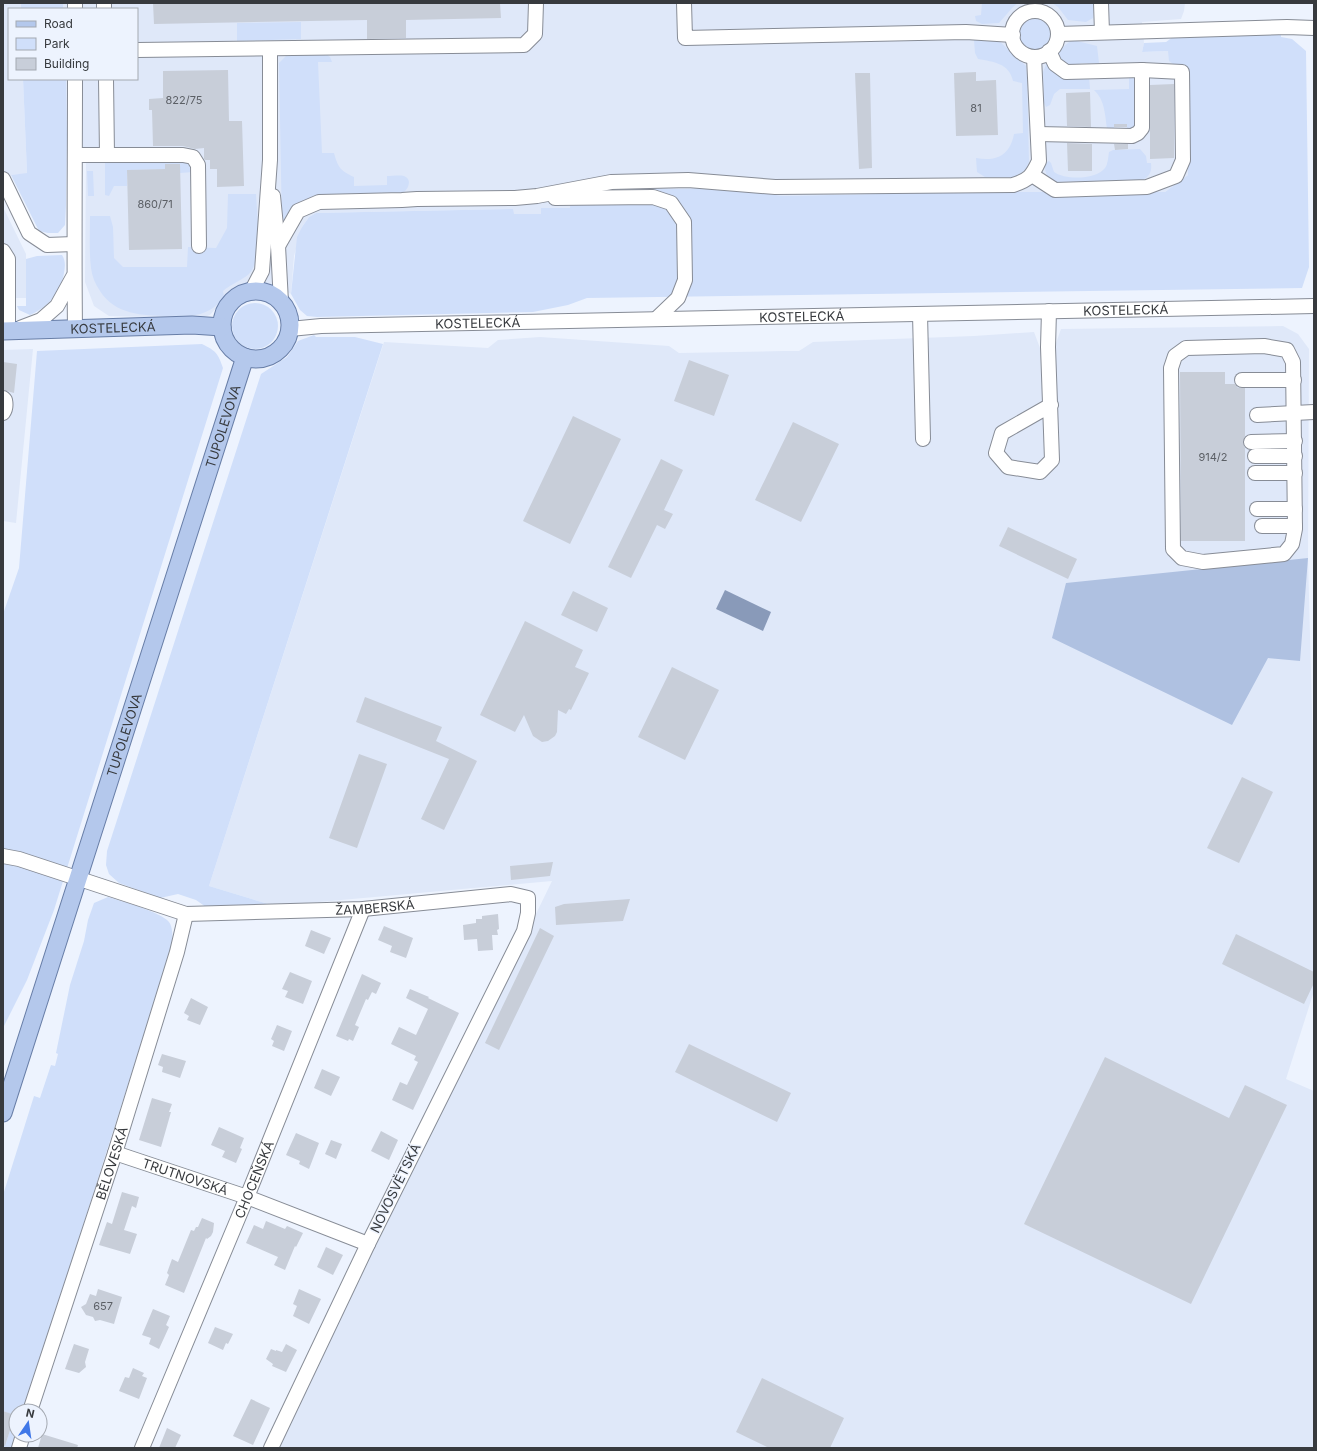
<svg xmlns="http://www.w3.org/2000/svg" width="1317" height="1451" viewBox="0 0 1317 1451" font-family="Inter,sans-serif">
<rect width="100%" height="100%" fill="#edf3fe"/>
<!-- built -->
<path fill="#dfe8f9" d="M3,3H21V9H9V79H23L27,174L11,175L3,180Z
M63,3H1185L1184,11L1181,19L1142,22L1144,43L1142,52L1168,51L1187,74L1188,175L1165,192H971L783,196L719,187L682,189H591L570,208H541V214H513V209L316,213L309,217L302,227L294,256L291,294L283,289L267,283L252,281L238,287L227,296L210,315L204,317L188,318L109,316L94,306L85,282L86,161L67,158L66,79H137V9H63Z
M3,207L26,254V298H3Z
M1283,326L1298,334L1309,349L1308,558L1314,789V991L1286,1079L1314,1091V1448H277L552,881L275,906L209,886L384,342L488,348L498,340L540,337L669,346L679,353L784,351H799L813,342L974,336L1034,332L1040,348L1055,346L1061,329Z
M33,349L16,523L3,521V350Z"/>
<!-- green -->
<path fill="#d0dffa" d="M21,3H63V9H21Z
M982,3H1018L1013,7L999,23L982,24L976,21L975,16L981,15Z
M1052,3H1094L1093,18L1086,22L1068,20L1058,7Z
M1018 34a17 17 0 1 1 34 0a17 17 0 1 1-34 0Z
M301,22V39L237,41V23Z
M1281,33V37L1292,39L1306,51L1309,267L1302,288L587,298L568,305L533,312L317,317L307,316L300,310L291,294L297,237L302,227L309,217L316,213L513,209L514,214H541V208H570L571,192L591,189H682L719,187L783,196L971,192H1165L1188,175L1187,74L1169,61L1168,51L1142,52L1144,43L1166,42L1173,37Z
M977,39H997L1026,66L1027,75L1029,162L1026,169L1021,173L1014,177H985L977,172L976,158C997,162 1010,155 1014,134L1023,133L1022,83L1013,81C1009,63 994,62 978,59L975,53L974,40Z
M1071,41H1077L1097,46L1099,63H1081L1075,66H1068C1066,65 1062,62 1060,60C1055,53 1066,44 1071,41Z
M325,53L330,57L332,62H318L322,153H334C338,168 341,171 354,177V186L387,185V176C392,176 400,175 404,176C412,179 409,188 404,192L315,195L299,203L282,229L279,63L287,55Z
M1047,62L1089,77L1090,89H1060L1054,94L1050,105L1046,107L1044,103L1043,72Z
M1129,76L1135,79L1137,83L1138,121L1135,129L1127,135V124H1114V135L1107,129C1105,115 1105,100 1094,90L1129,89Z
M23,79H66L67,135L66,205L65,225L58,233H48L39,231L11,175L27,173Z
M1140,149L1146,156L1147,163H1151C1152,171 1150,176 1143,180L1054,182C1047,178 1044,171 1045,163L1049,161L1051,163L1054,172C1065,180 1096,180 1105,168C1108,164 1108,158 1109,152L1113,150Z
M180,158L190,163L193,172L180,173V169L127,170V186H114L109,196L105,195V159Z
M87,171H93L94,196H88Z
M228,194H256C257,214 263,259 249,274C242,280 231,284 223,291L224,297C215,309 205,314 190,316C159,315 119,321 100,291C95,284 92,276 91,268C89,251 90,233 90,216H110L113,227L114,258L123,267H187L188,247L216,248L227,228Z
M62,255C66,261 65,267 64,273C61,293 48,307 30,315L19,310L17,306H26V259L37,256Z
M232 326a23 23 0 1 1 46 0a23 23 0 1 1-46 0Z
M314,335L316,337H355L383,344L209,886L275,906L206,907L196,900L178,894L160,898L119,883L109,874L106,865L107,851L261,374L287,357L298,341Z
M202,344C216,351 218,353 223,368L54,910L27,980L3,1028V614L19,568L37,351Z
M108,897C121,901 161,912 169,922C173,927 172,936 173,943L24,1411H16V1416L3,1411V1195L34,1096L40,1098L51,1065L55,1066L58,1054L56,1053L70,985L84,941L88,920L94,903Z
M13,1420L16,1421V1435L13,1448H3V1443H6Z"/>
<!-- forest -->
<path fill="#afc1e1" d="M1308,558L1300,661L1268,658L1232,725L1052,638L1066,583Z"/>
<!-- water -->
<path fill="#899ab9" d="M725,590L771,612L763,631L716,609Z"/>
<!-- building -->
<path fill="#c8ced9" d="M153,3H500L501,18L406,20V38L367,39V20L154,24Z
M228,70L229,121H242L244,186L217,187V169H210V160H205L204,159V148L195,149L183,146H153L152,110H149V99L163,98V71Z
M976,72V81L996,80L998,135L956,136L954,73Z
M855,73H870L872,168L859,169Z
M1174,84V158L1150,159V85Z
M1090,92L1091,127L1067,126L1066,93Z
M1114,124H1127V127H1114Z
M1067,143L1092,144V171H1068Z
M1114,144H1128V149L1115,150Z
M165,164H180L182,249L129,250L127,170L165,169Z
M689,360L729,375L714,416L674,401Z
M3,362L17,364L14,393L3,390Z
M1180,372H1225V384H1235L1238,388H1245V436L1243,442L1245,448V541H1181Z
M573,416L621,439L570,544L523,521Z
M793,422L839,444L801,522L755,500Z
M661,459L683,470L664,510L673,514L665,529L657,525L631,578L608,567Z
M1008,527L1077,559L1068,579L999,546Z
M573,591L608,608L597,632L561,615Z
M525,621L583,650L575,667L589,673L571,710L569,709L566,714L558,710L557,732L555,736L548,741L542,742L533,736L524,715L515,732L480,715Z
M672,667L719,690L685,760L638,737Z
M365,697L442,727L436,741L477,761L444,830L421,819L449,759L356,722Z
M359,754L387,764L357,848L329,838Z
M1242,777L1273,792L1239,863L1207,848Z
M553,862L550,876L511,880L510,866Z
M630,899L623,921L556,925L555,907L564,904Z
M498,914L499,929L497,930L498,935H492L493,950L478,951L477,939L464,940L463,925L476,923V919H482V916Z
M384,926L413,938L406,958L390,952L392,946L378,940Z
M540,928L554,936L499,1050L485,1043Z
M311,930L331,938L324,954L305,946Z
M1236,934L1314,972V983L1304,1004L1222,964Z
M290,972L312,981L303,1004L285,997L288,991L282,989Z
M362,974L381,983L376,994L372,992L368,1000L366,999L355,1025L359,1027L353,1041L349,1039L348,1041L336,1036Z
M410,989L429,997L428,998L459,1013L413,1110L392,1100L400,1082L407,1085L418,1062L414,1060L416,1056L391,1044L399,1027L416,1035L428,1009L406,998Z
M191,998L208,1007L200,1025L187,1020L189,1016L184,1013Z
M277,1025L292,1031L284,1051L272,1046L274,1041L271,1039Z
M689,1044L791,1093L777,1122L675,1072Z
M162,1054L186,1061L180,1078L162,1072L163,1067L158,1065Z
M1105,1057L1229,1118L1245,1085L1287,1105L1191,1304L1024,1224Z
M322,1069L340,1077L331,1096L314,1088Z
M152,1098L172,1104L169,1112H171L161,1147L139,1140Z
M219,1127L244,1138L240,1148L242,1149L236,1163L222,1157L225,1151L211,1145Z
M381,1131L398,1140L389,1160L371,1151Z
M296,1133L319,1143L309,1169L299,1164L300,1161L286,1155Z
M331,1140L342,1144L336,1159L325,1154Z
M122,1192L139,1197L136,1208L132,1206L124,1230L137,1234L130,1254L99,1245L107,1222L112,1224Z
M202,1218L214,1223L213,1232L211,1236L207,1239L206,1238L184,1293L165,1285L169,1275L167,1273L172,1259L178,1262L191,1230L194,1231L196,1227H198Z
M266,1221L285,1229L287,1226L303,1233L296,1247L295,1246L285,1270L274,1265L278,1257L246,1243L254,1225L263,1229Z
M326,1247L343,1255L333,1275L317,1267Z
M98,1289L122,1297L114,1324L100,1320L95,1321L93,1317L86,1315L81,1307L86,1304L90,1294L96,1296Z
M299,1289L321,1299L309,1324L293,1316L297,1306L293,1304Z
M153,1309L170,1316L166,1325L169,1327L159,1349L149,1344L151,1338L142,1335Z
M215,1327L233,1334L228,1344L226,1343L223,1350L208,1343Z
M74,1344L89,1349L85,1362L86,1367L79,1373L65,1369Z
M286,1344L297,1350L286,1372L272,1366L273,1364L266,1359L271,1349L276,1351V1350L282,1352Z
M133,1368L144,1373L142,1376L147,1378L139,1399L119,1391L125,1377L129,1378Z
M762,1378L844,1418L830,1448H769L736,1432Z
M251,1399L270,1408L253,1445L233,1436Z
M3,1411L15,1415L5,1446L3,1445Z
M167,1428L181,1435L175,1448H159Z
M42,1434L78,1445L77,1448H38Z"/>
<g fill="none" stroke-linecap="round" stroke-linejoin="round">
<!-- minor casing -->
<g stroke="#878c96" stroke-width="16">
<g id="minor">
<path d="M75,3V9"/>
<path d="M104,3V9"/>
<path d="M684,3L685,38L966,32L1013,35"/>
<path d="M1101,3L1102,32"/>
<circle cx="1035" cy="34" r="23"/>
<path d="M1058,34L1287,27L1314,28"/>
<path d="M137,50L524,45L535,34L536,3"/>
<path d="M106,79L107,155"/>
<path d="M1038,134L1132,136L1138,133L1142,128V70"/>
<path d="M76,155H183L193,157L198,165L199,246"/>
<path d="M1032,175L1055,190L1147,187L1176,176L1183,160L1182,72L1142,70L1066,72L1055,64L1049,51"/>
<path d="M3,179L29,233L47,245L74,244"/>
<path d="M273,196L278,246L281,302"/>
<path d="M555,198L653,197L671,203L684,222L685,280L678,298L656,319"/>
<path d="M278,246L298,211L319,202L402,200L417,199L515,198L537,196L611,182L688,180L775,187L1013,185C1029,180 1032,176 1039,161L1034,57"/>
<path d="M3,251L8,259V331"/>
<path d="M251,292L262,271L270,160V49"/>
<path d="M1049,311L1048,347L1052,460L1040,472L1008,467L996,453L1002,433L1051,405"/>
<path d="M920,314L923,439"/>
<path d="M20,328L41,320L57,306L73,277"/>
<path d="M75,329C74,246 75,162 75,79"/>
<path id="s1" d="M290,329L321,326L1314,306"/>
<path d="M1264,346L1287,350L1293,362L1295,529L1292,544L1284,554L1203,562L1182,558L1173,549L1171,368L1175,356L1186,348Z"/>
<path d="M1242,380H1294"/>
<path d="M3,398L5,400C6,405 6,409 3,413"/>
<path d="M1257,415L1314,412"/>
<path d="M1251,442L1295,441"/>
<path d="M1255,456H1295"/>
<path d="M1255,473H1295"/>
<path d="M1257,509H1295"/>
<path d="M1262,526H1295"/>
<path id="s2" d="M3,856L19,859L186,914L363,909L511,894L528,898V913L524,931L368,1244L271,1448"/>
<path id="s3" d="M115,1153L247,1197L368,1244"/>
<path id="s4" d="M30,1411L115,1153L177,952L186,914"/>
<path d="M19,1448L23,1435"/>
<path id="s5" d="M142,1448L247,1197L363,909"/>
</g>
</g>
<!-- major casing -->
<g stroke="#687ea7" stroke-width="19">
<g id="major">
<circle cx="256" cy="325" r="34"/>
<path id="s6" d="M3,331L192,325L222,327"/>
<path id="s7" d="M3,1113L245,357"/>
</g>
</g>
<!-- minor -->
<use href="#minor" stroke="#fff" stroke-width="14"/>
<!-- major -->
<use href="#major" stroke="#b4c8ec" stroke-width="17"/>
</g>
<g text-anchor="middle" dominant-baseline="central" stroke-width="3" stroke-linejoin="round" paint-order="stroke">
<!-- number labels -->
<g font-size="11" fill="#5b5f65">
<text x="184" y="100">822/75</text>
<text x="976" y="108">81</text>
<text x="155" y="204">860/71</text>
<text x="1213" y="457">914/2</text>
<text x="103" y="1306">657</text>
</g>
<!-- street labels -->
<g font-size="13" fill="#373a3e" stroke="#edf3fe">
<text stroke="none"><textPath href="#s1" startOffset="836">KOSTELECKÁ</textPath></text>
<text stroke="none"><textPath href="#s1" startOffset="512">KOSTELECKÁ</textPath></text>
<text stroke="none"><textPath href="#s1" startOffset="188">KOSTELECKÁ</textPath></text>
<text stroke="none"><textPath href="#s6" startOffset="110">KOSTELECKÁ</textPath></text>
<text stroke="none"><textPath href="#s7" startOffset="721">TUPOLEVOVA</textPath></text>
<text stroke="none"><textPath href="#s7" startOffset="397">TUPOLEVOVA</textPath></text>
<text stroke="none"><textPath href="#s2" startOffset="381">ŽAMBERSKÁ</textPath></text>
<text stroke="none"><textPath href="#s4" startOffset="261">BĚLOVESKÁ</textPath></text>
<text stroke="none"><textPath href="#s3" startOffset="74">TRUTNOVSKÁ</textPath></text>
<text stroke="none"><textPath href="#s5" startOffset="291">CHOCEŇSKÁ</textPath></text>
<text transform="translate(395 1188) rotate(-64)">NOVOSVĚTSKÁ</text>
</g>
</g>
<!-- border -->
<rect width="1317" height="1451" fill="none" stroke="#373a3e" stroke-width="8"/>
<!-- legend -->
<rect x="8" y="8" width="130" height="72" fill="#edf3fe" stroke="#a4a9b1"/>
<rect x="16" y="21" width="20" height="6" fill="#b4c8ec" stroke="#a4a9b1"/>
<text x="44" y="28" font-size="12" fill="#373a3e">Road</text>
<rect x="16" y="38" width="20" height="12" fill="#d0dffa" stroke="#a4a9b1"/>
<text x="44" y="48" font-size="12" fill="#373a3e">Park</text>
<rect x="16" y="58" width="20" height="12" fill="#c8ced9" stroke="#a4a9b1"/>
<text x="44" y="68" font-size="12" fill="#373a3e">Building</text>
<!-- north arrow -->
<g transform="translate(28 1423) rotate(13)"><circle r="19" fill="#edf3fe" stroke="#a4a9b1"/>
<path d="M0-3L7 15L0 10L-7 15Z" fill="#4078e8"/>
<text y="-6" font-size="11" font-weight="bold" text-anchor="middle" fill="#373a3e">N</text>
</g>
</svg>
